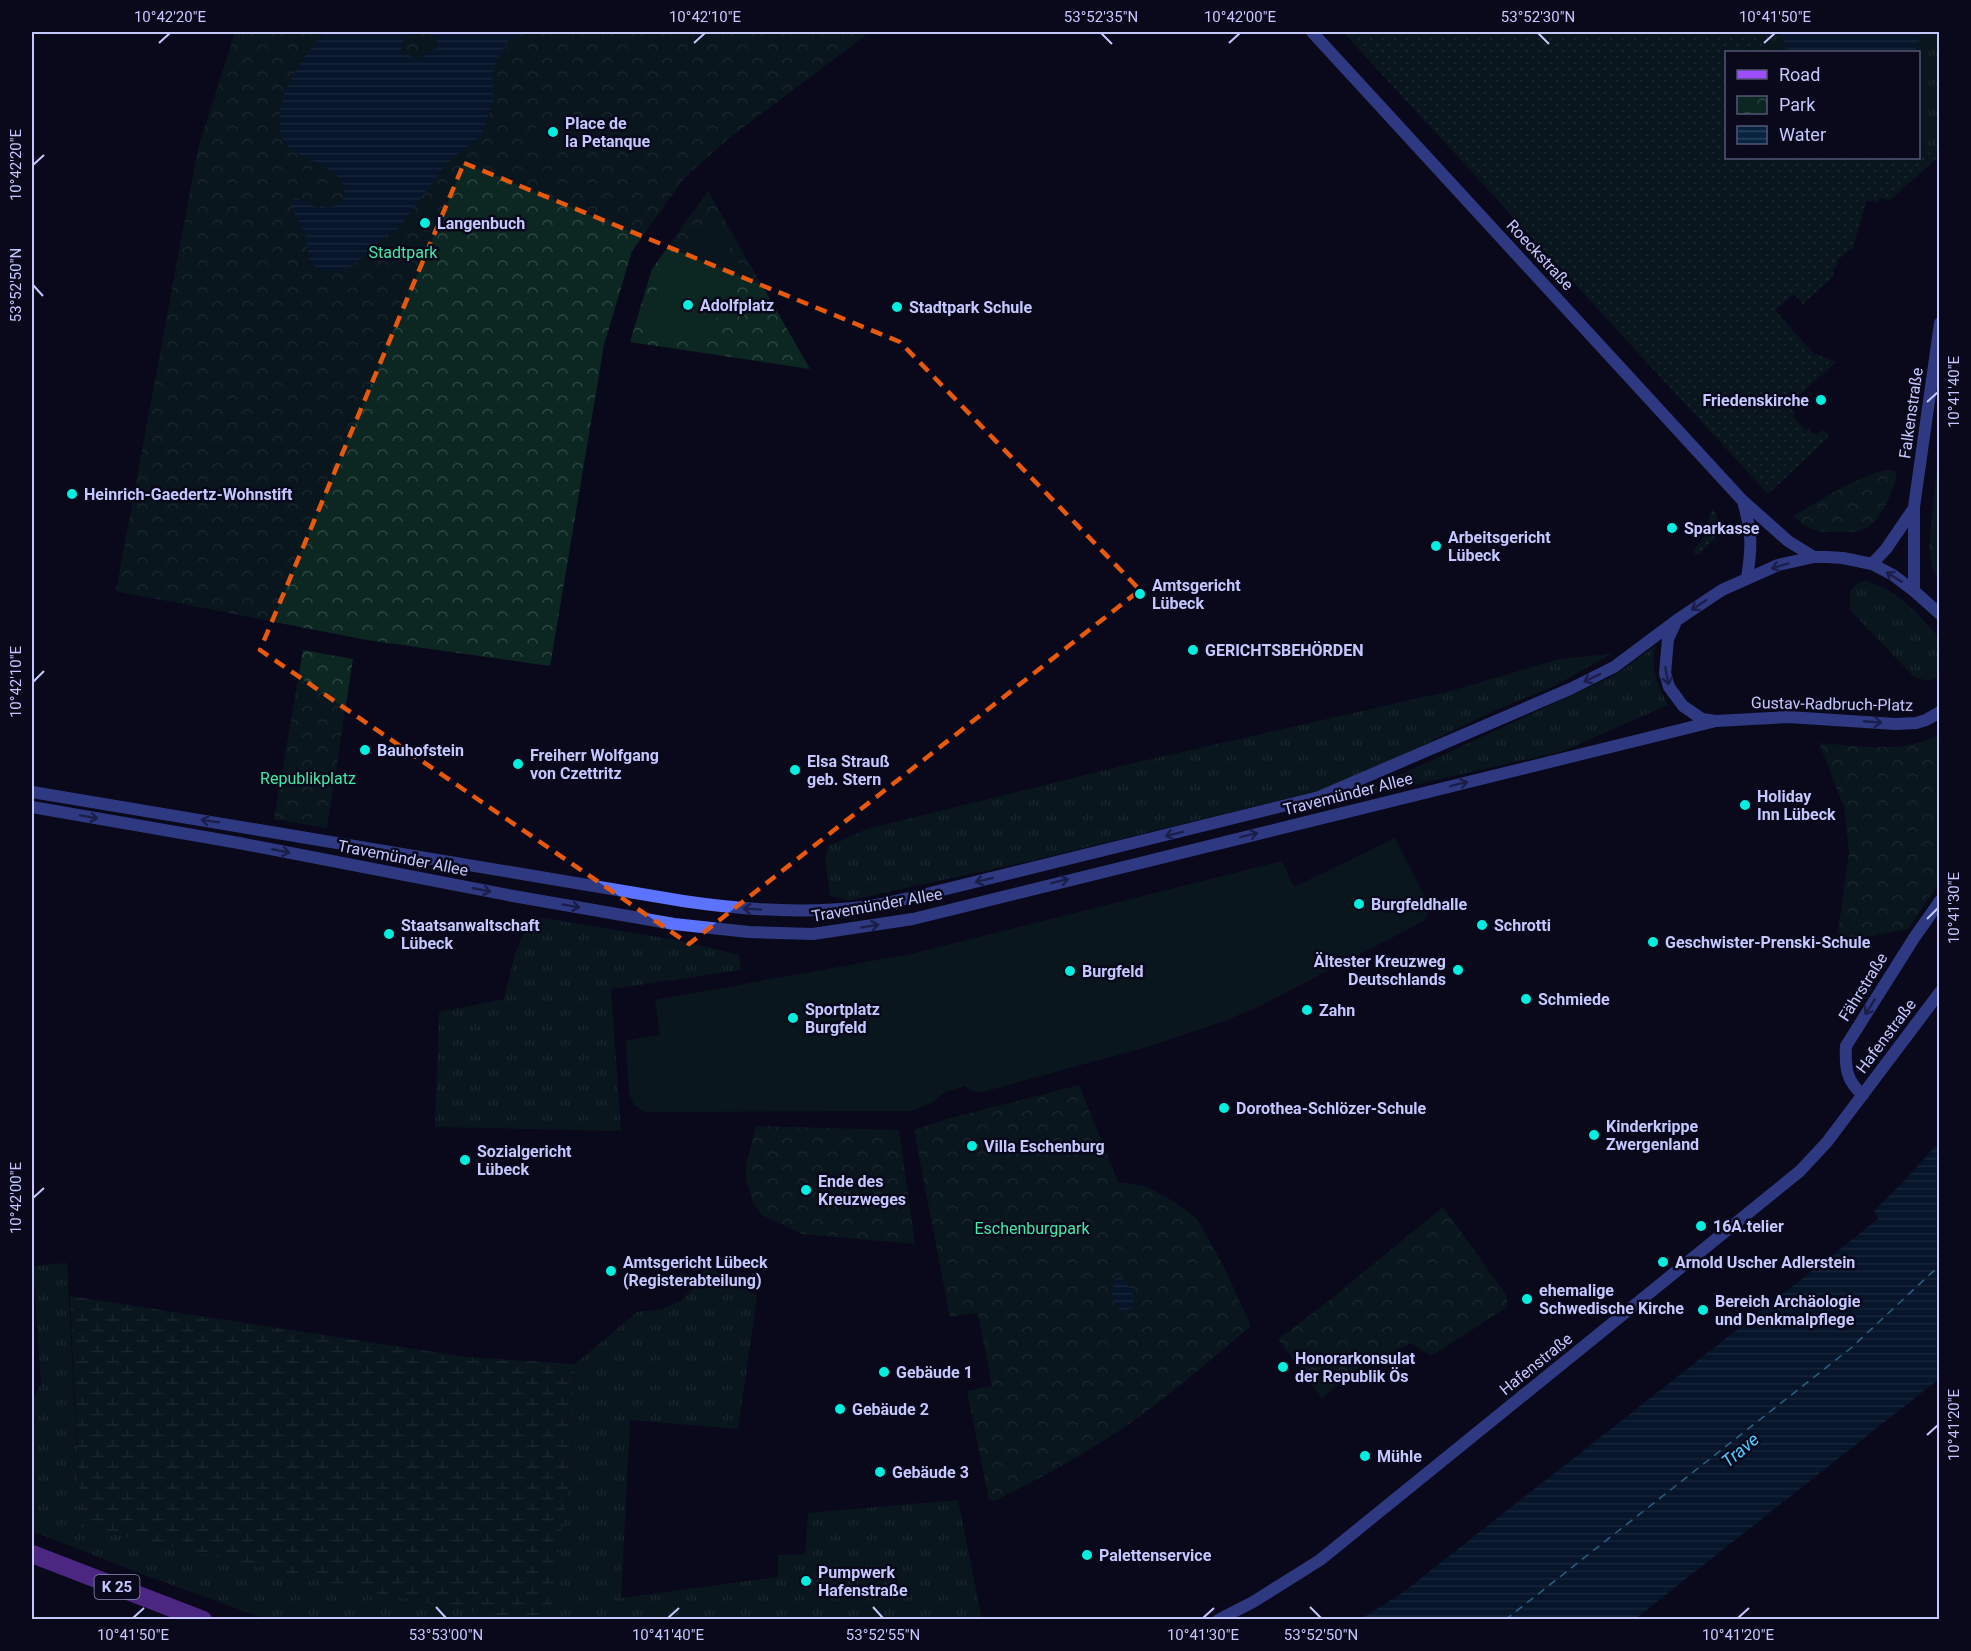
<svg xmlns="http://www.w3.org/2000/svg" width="1971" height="1651" viewBox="0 0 1971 1651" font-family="Roboto,sans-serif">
<defs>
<pattern id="grass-tufts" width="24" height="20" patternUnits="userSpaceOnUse" patternTransform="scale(1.5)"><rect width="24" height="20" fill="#0c2721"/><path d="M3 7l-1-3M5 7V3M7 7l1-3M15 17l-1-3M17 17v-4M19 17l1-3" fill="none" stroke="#2e4542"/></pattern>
<pattern id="wetland-marsh" width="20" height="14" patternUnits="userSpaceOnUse" patternTransform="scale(1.5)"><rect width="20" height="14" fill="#0c2721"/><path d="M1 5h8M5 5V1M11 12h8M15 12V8" fill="none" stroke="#2e4542"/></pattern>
<pattern id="park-crowns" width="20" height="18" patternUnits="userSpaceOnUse" patternTransform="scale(1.5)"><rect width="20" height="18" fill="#0c2721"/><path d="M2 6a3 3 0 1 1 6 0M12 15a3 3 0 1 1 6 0" fill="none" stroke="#2e4542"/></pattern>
<pattern id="garden-dots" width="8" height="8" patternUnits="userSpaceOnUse" patternTransform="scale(1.5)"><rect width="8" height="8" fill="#0c2721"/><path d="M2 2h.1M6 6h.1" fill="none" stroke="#2e4542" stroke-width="1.8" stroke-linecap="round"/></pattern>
<pattern id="water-rules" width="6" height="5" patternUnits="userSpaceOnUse" patternTransform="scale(1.5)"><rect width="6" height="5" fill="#06243f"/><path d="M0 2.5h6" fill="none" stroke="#29425c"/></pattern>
</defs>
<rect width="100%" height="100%" fill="#0a091c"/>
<!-- grass -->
<path fill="url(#grass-tufts)" d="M1756,32H1781L1788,52H1768Z
M1922,32H1939L1938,157L1919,148L1918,52H1915Z
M1865,581C1895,588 1920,615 1939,638V676C1930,683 1923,680 1913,676L1851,611C1848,596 1849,585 1865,581Z
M1656,645C1649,666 1658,686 1668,705L1563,751L1344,801L1617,674Z
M1611,654L1556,685L1494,711L1337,786L1022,863L850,900L830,896L825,859L828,846L867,829L1138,762L1454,690L1559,659Z
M531,916L682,941L739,955L741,970L611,989L621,1131L435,1127L439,1012L504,999L515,954Z
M67,1263L81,1527L515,1619H266L155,1579L32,1531V1401L41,1384L33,1266Z
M706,1265L757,1296L738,1429L630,1420L621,1598L778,1577V1555L805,1554L808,1513L958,1500L982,1619L550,1620L570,1475L575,1364L637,1312L662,1309L682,1300L695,1286Z"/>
<!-- wetland -->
<path fill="url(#wetland-marsh)" d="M70,1296L466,1357L575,1364L570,1475L550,1619H512L376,1593L81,1527Z"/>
<!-- park -->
<path fill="url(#park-crowns)" d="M235,32H870L728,139L685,177L632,251L604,345L550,666L367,640L116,591L198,148Z
M708,191L810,369L630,342L652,269Z
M1939,445L1940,581H1939L1932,567L1929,548Z
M1888,470L1894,471L1897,476C1891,494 1882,522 1862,530C1855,532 1847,532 1839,532C1817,533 1809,530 1793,516C1821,501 1857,475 1888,470Z
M303,650L353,659L327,828L274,819Z
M1939,735V883L1908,929L1873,936L1837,939L1849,853L1844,807L1819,743C1859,746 1902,754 1939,735Z
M1079,1085L1118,1182L1145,1186L1173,1201L1197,1219L1222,1263L1251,1326C1204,1365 1157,1407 1105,1440C1070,1462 1033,1482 996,1500H989L967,1391L992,1386L978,1313L950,1317L914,1130L947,1119Z
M756,1126L899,1130L915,1244L802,1234L762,1215L753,1203L746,1178V1166Z
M1443,1207L1507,1296V1307L1431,1356L1411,1343L1360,1368L1323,1397L1325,1402L1278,1339L1321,1307Z"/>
<!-- garden -->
<path fill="url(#garden-dots)" d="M1343,32H1756L1768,52H1726V158H1918L1919,148L1938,157L1890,200L1880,198L1878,203L1867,200L1852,251L1850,249L1837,261L1838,263L1832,272L1835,275L1803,304L1794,294L1775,310L1813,353L1836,362L1788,405L1795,413L1793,416L1806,431L1809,429L1816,436L1823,430L1829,437L1768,494Z
M1712,509L1716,513L1720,533L1698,555L1695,554L1694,549L1703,539Z"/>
<!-- pitch -->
<path fill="#0c2721" d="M560,111L574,133L548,153L532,131Z
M715,224L743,271L702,344L642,335L662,274Z
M1395,838L1429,905V911L1424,921L1260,1006L1227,1020L1147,1047L982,1092L972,1091L964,1086L943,1093L932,1103L911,1111L645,1112L634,1105L629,1093L626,1041L660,1035L655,1000L911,954L1282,861L1294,887Z"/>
<!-- water -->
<path fill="url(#water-rules)" d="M325,32H412L403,41L401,52L417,59L423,60L428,52L437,48V40L430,32H522L509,40L496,61L492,74L494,99L481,136L447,163L397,230L371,248L355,264L343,271L320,270L314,266L310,261L305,235L291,206L294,198C301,199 302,201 308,204C320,210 331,208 342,203C357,165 297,163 285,142C265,108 303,56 325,32Z
M1781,32H1922L1915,52H1788Z
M1939,1142V1379L1635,1619H1361L1402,1593L1878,1219L1874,1211L1903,1182Z
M1119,1275C1129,1285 1137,1294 1132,1308L1122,1311C1110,1301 1109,1288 1119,1275Z"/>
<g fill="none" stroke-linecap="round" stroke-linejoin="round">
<!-- ferry -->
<path stroke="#53ccff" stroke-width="1.5" stroke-dasharray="8 6" stroke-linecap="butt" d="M1505,1620L1851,1348L1940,1265"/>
<!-- secondary -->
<path stroke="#5c73ff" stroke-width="12" d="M1312,32L1742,500L1788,541L1814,557
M1743,501C1752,533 1752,546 1747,578
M1872,564L1886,549L1914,508
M1914,591V507L1940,323
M1675,624L1668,639L1665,673L1669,687L1683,706L1702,719L1716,721L1788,717L1896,724L1916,723L1926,720L1940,712
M32,792L683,901C743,910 803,914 863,907C882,905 900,900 918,896L1319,797L1570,689L1614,667L1677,620L1722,590L1778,565L1814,557H1827L1843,558L1872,564L1893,575L1914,591L1940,614
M32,807L239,843L513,896L674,924L749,932L813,934L913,919L1716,721
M1863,1095C1846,1081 1845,1067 1846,1046L1914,938L1940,901
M1218,1620L1253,1602L1320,1560L1800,1171L1827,1142L1940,992"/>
<!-- primary -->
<path stroke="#9e4cff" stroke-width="18" d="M32,1554L203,1620"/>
</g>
<!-- one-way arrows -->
<defs><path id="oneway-shaft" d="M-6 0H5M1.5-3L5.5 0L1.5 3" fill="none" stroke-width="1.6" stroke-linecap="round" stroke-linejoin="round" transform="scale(1.5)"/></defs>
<g stroke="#2f3982">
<use href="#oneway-shaft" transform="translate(1780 566) rotate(163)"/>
<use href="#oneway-shaft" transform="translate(1894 577) rotate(-148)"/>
<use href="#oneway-shaft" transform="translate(1699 605) rotate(146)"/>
<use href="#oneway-shaft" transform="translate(1667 676) rotate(79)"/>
<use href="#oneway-shaft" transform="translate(1592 678) rotate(154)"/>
<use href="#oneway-shaft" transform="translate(1873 722) rotate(5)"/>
<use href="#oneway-shaft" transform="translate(1459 784) rotate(-14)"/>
<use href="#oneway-shaft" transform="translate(89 817) rotate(10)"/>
<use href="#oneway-shaft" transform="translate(210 821) rotate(-171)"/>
<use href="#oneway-shaft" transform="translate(1174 834) rotate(166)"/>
<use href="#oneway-shaft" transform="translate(1249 835) rotate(-14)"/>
<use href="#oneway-shaft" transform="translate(281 851) rotate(11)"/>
<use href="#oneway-shaft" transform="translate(984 880) rotate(166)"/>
<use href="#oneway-shaft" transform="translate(1060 881) rotate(-14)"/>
<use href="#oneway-shaft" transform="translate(482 890) rotate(11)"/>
<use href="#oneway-shaft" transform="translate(571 906) rotate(10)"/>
<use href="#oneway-shaft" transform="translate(752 909) rotate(-176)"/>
<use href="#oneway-shaft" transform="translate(870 926) rotate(-10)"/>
<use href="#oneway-shaft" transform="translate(1870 1007) rotate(122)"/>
</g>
<!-- marked area -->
<path d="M0 0H1971V1651H0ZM464,163L900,342L1140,590L689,944L260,650Z" fill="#0a091c" fill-opacity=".55" fill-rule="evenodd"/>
<path fill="none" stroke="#e8590c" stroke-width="4.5" stroke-dasharray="12 8" stroke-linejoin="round" d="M464,163L900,342L1140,590L689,944L260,650Z"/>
<!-- ticks -->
<path fill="none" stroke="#c5c8ff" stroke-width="2" d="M1101,33L1112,44M1538,33L1549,44M159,43L170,33M694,43L705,33M1229,43L1240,33M1764,43L1775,33M33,165L44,155M33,285L43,296M1927,402L1938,392M33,682L44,671M1927,919L1938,908M33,1198L44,1188M1927,1435L1938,1425M436,1607L446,1618M873,1607L883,1618M1310,1607L1321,1618M133,1618L144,1608M668,1618L679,1608M1203,1618L1214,1608M1738,1618L1749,1608"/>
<!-- markers -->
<g fill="#00f0e0" stroke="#0a091c" stroke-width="2">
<circle cx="553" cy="132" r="6"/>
<circle cx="425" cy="223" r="6"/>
<circle cx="688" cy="305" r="6"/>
<circle cx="897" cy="307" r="6"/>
<circle cx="1821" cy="400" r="6"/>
<circle cx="72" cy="494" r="6"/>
<circle cx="1672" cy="528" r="6"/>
<circle cx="1436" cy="546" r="6"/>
<circle cx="1140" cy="594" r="6"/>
<circle cx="1193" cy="650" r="6"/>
<circle cx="365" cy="750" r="6"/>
<circle cx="518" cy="764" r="6"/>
<circle cx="795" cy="770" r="6"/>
<circle cx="1745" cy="805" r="6"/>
<circle cx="1359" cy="904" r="6"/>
<circle cx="1482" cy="925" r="6"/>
<circle cx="389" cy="934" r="6"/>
<circle cx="1653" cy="942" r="6"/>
<circle cx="1458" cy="970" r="6"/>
<circle cx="1070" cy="971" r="6"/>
<circle cx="1526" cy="999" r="6"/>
<circle cx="1307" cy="1010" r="6"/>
<circle cx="793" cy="1018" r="6"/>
<circle cx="1224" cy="1108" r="6"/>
<circle cx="1594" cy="1135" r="6"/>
<circle cx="972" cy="1146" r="6"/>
<circle cx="465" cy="1160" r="6"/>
<circle cx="806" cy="1190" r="6"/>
<circle cx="1701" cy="1226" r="6"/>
<circle cx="1663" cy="1262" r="6"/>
<circle cx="611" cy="1271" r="6"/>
<circle cx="1527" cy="1299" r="6"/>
<circle cx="1703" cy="1310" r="6"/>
<circle cx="1283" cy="1367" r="6"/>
<circle cx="884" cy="1372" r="6"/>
<circle cx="840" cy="1409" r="6"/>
<circle cx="1365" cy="1456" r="6"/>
<circle cx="880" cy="1472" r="6"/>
<circle cx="1087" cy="1555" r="6"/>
<circle cx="806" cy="1581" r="6"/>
</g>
<g text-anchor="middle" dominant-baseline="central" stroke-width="5" stroke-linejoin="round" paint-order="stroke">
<!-- shield labels -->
<rect fill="#0a091c" stroke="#8d8fbb" stroke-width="1.5" x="94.5" y="1575" width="45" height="24" rx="4.5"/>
<g font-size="15" font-weight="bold" fill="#c5c8ff">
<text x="117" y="1587">K 25</text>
</g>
<!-- poi labels -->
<g font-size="16" font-weight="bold" fill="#c5c8ff" stroke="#0a091c" text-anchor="start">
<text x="565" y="123">Place de<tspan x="565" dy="18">la Petanque</tspan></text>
<text x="437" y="223">Langenbuch</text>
<text x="700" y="305">Adolfplatz</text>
<text x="909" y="307">Stadtpark Schule</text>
<text x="1809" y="400" text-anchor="end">Friedenskirche</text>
<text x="84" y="494">Heinrich-Gaedertz-Wohnstift</text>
<text x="1684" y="528">Sparkasse</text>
<text x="1448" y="537">Arbeitsgericht<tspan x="1448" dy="18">Lübeck</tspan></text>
<text x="1152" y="585">Amtsgericht<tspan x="1152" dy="18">Lübeck</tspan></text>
<text x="1205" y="650">GERICHTSBEHÖRDEN</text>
<text x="377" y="750">Bauhofstein</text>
<text x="530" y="755">Freiherr Wolfgang<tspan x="530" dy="18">von Czettritz</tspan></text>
<text x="807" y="761">Elsa Strauß<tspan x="807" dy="18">geb. Stern</tspan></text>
<text x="1757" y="796">Holiday<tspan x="1757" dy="18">Inn Lübeck</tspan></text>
<text x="1371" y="904">Burgfeldhalle</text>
<text x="401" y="925">Staatsanwaltschaft<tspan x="401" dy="18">Lübeck</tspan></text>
<text x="1494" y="925">Schrotti</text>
<text x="1665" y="942">Geschwister-Prenski-Schule</text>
<text x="1446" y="961" text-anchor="end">Ältester Kreuzweg<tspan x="1446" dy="18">Deutschlands</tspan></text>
<text x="1082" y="971">Burgfeld</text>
<text x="1538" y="999">Schmiede</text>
<text x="805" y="1009">Sportplatz<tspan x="805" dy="18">Burgfeld</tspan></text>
<text x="1319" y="1010">Zahn</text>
<text x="1236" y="1108">Dorothea-Schlözer-Schule</text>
<text x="1606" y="1126">Kinderkrippe<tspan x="1606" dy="18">Zwergenland</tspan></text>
<text x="984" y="1146">Villa Eschenburg</text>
<text x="477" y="1151">Sozialgericht<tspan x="477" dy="18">Lübeck</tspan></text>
<text x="818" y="1181">Ende des<tspan x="818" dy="18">Kreuzweges</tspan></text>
<text x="1713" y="1226">16A.telier</text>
<text x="623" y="1262">Amtsgericht Lübeck<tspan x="623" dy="18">(Registerabteilung)</tspan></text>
<text x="1675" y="1262">Arnold Uscher Adlerstein</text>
<text x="1539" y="1290">ehemalige<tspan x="1539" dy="18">Schwedische Kirche</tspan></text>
<text x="1715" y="1301">Bereich Archäologie<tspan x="1715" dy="18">und Denkmalpflege</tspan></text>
<text x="1295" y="1358">Honorarkonsulat<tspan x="1295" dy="18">der Republik Ös</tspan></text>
<text x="896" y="1372">Gebäude 1</text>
<text x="852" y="1409">Gebäude 2</text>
<text x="1377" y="1456">Mühle</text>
<text x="892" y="1472">Gebäude 3</text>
<text x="1099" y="1555">Palettenservice</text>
<text x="818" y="1572">Pumpwerk<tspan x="818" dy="18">Hafenstraße</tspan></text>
</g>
<!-- park labels -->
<g font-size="16" fill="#47e8a5" stroke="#0a091c">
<text x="403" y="252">Stadtpark</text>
<text x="308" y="778">Republikplatz</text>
<text x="1032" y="1228">Eschenburgpark</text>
</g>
<!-- street labels -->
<g font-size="16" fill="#c5c8ff" stroke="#0a091c">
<text transform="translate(1540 255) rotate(47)">Roeckstraße</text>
<text transform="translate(1911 413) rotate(-82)">Falkenstraße</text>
<text transform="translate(1832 704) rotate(1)">Gustav-Radbruch-Platz</text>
<text transform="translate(1348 794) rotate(-14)">Travemünder Allee</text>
<text transform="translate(403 858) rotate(11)">Travemünder Allee</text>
<text transform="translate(877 905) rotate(-10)">Travemünder Allee</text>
<text transform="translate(1863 987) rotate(-58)">Fährstraße</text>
<text transform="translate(1886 1036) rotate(-53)">Hafenstraße</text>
<text transform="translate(1536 1364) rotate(-39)">Hafenstraße</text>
</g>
<!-- water labels -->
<g font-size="18" font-style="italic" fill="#53ccff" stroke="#0a091c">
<text transform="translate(1740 1450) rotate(-40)">Trave</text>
</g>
</g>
<!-- border -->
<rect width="1971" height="1651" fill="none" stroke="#0a091c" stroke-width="66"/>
<!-- legend -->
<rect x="1725" y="51" width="195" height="108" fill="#0a091c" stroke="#555577" stroke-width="1.5"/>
<rect x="1737" y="70" width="30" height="9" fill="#9e4cff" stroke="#555577" stroke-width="1.5"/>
<text x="1779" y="81" font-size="18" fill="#c5c8ff">Road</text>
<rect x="1737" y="96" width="30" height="18" fill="url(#park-crowns)" stroke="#555577" stroke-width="1.5"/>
<text x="1779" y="111" font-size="18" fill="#c5c8ff">Park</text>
<rect x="1737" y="126" width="30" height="18" fill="url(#water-rules)" stroke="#555577" stroke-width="1.5"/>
<text x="1779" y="141" font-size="18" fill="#c5c8ff">Water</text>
<rect x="33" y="33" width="1905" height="1585" fill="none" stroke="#c5c8ff" stroke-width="2"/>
<g font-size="15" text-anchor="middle" fill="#c5c8ff">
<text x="170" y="22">10°42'20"E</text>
<text x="705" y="22">10°42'10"E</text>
<text x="1101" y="22">53°52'35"N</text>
<text x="1240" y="22">10°42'00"E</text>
<text x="1538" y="22">53°52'30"N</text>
<text x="1775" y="22">10°41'50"E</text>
<text transform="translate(16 165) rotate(-90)" y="5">10°42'20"E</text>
<text transform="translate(16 285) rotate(-90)" y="5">53°52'50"N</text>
<text transform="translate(1954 392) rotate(-90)" y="5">10°41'40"E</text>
<text transform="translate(16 682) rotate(-90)" y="5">10°42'10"E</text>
<text transform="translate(1954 908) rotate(-90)" y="5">10°41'30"E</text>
<text transform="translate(16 1198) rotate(-90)" y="5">10°42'00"E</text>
<text transform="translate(1954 1425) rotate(-90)" y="5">10°41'20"E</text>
<text x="133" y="1640">10°41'50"E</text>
<text x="446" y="1640">53°53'00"N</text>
<text x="668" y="1640">10°41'40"E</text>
<text x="883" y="1640">53°52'55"N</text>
<text x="1203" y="1640">10°41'30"E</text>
<text x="1321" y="1640">53°52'50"N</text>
<text x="1738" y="1640">10°41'20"E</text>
</g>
</svg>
